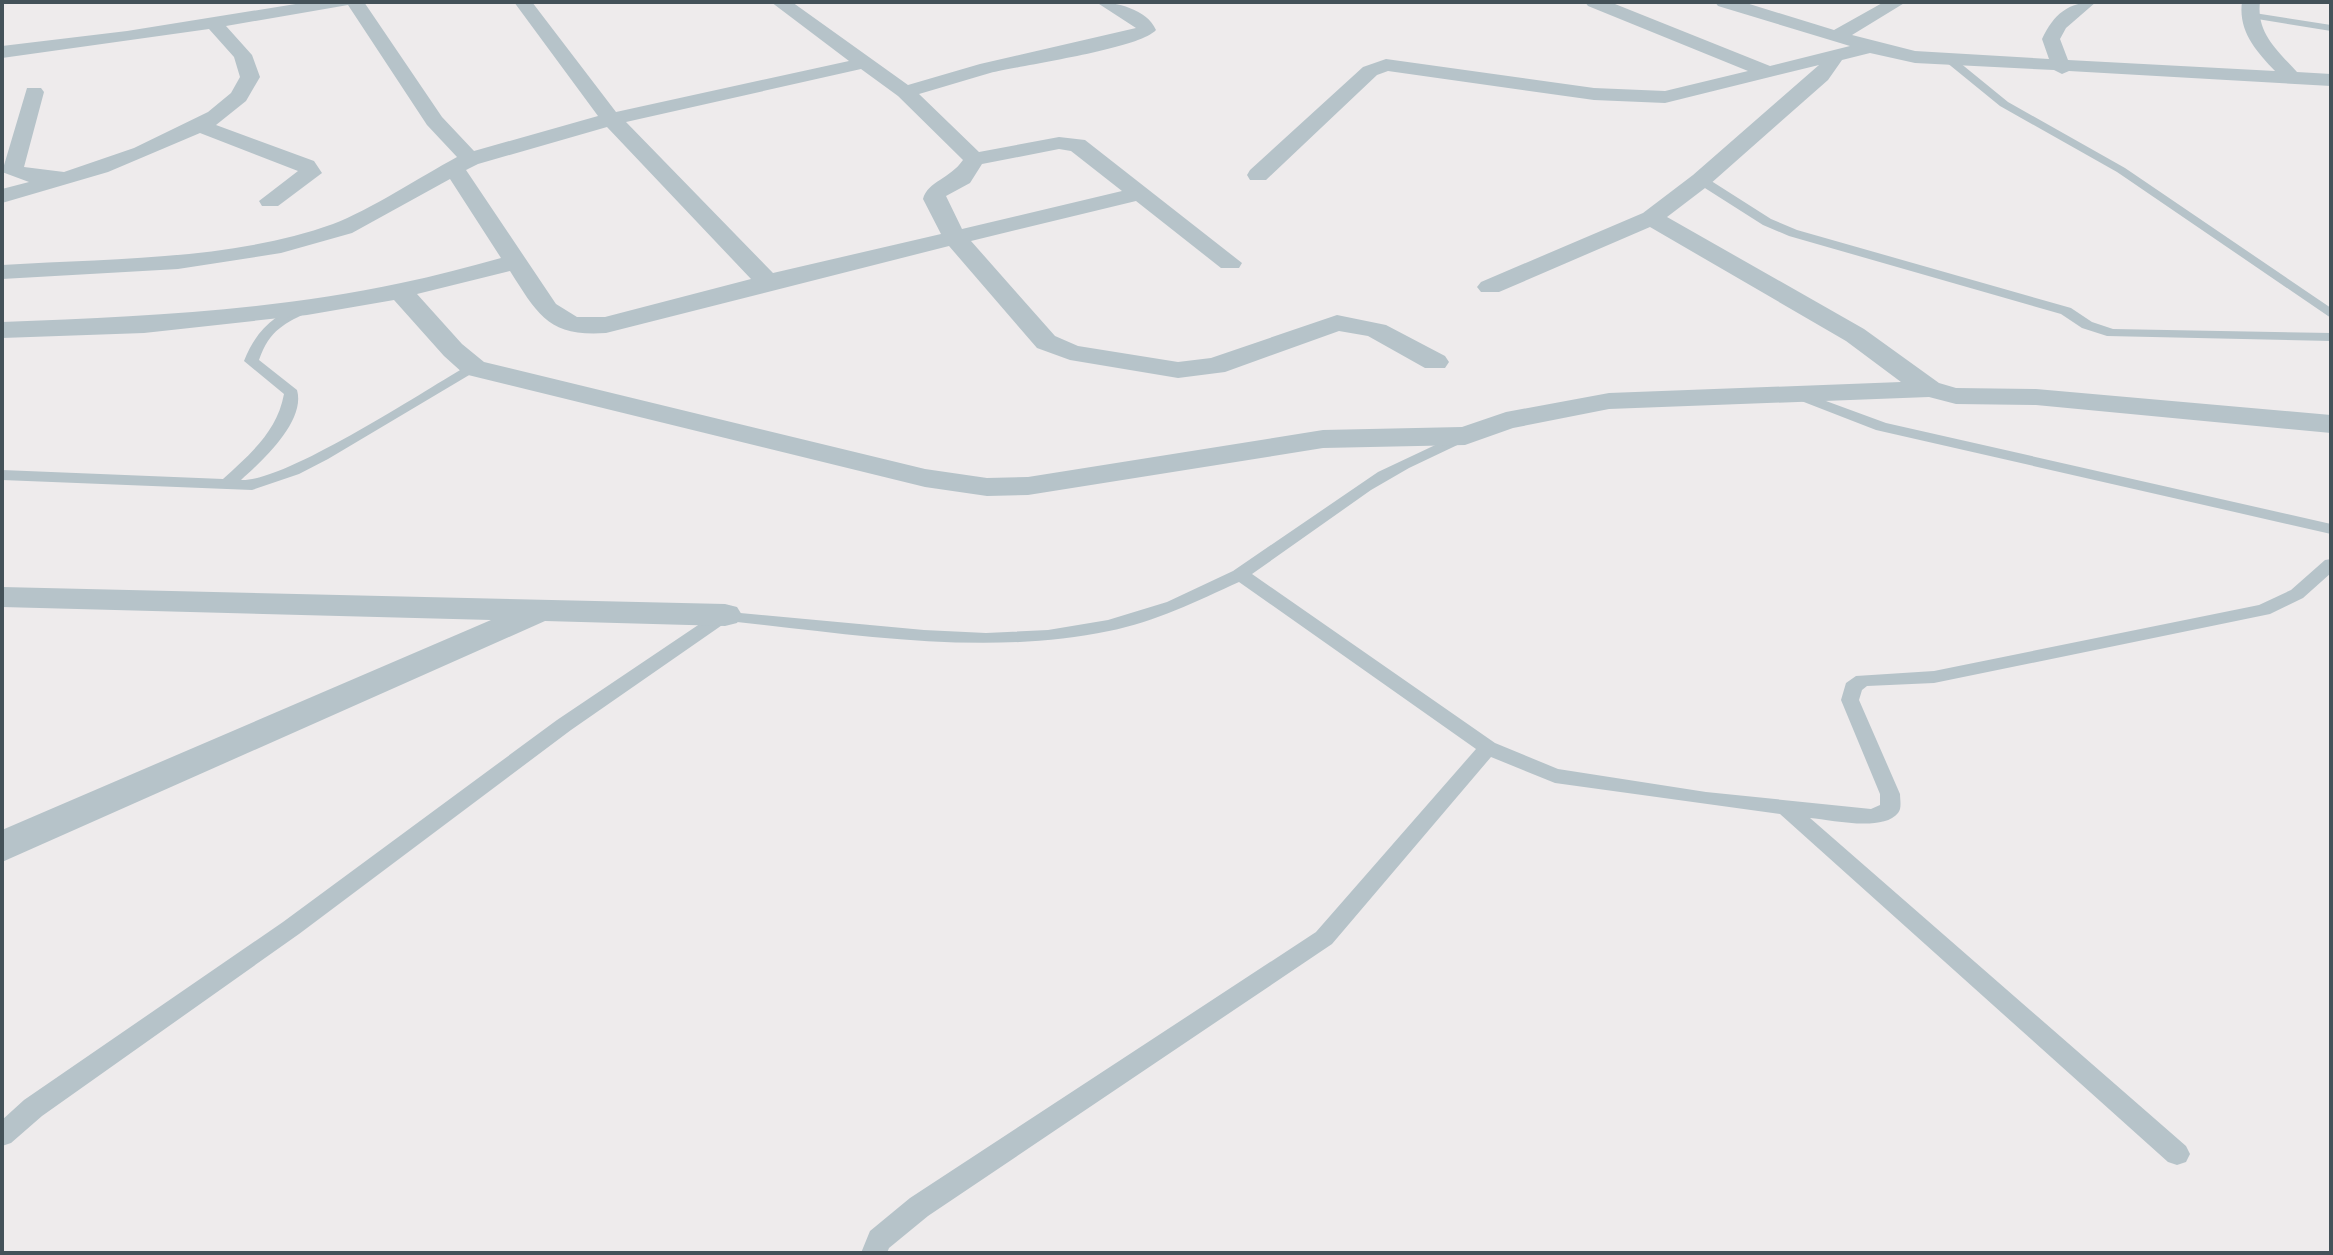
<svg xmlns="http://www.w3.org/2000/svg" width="2333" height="1255" viewBox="0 0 2333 1255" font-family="'Archivo Narrow',sans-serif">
<rect width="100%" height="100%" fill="#eeebec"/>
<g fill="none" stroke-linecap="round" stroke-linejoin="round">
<!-- lane -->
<path fill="#b6c3c9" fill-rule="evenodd" d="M2248,12L2331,25V31L2245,17V13Z
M1946,58H1954L2008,102L2125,168L2331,308V318L2117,172L2000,106L1946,62Z
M1697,177H1705L1771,219L1797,230L2071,308L2092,322L2113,329L2331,333V341L2107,336L2082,328L2061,314L1789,236L1763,225L1697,183Z
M307,303L312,304V310C284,324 270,329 259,360L297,390C306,421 262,461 241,480C286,482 423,391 469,365L474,364L481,368L328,459L299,474L252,490L2,480V470L223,479C250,454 277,432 284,394L244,361C256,330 275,313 307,303Z
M1796,390L1886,423L2331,524V534L1876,430L1791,397V391Z
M1465,431L1470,433V439L1409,468L1371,490L1252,574L1495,743L1558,769L1706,792L1871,809L1880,805V794L1841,700L1846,683L1856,676L1934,671L2259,605L2291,590L2325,560L2331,559V573L2303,598L2270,614L1934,683L1867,686L1862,690L1859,700L1900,794C1900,800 1902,808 1898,813C1883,832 1832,820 1810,818L2186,1146L2190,1154L2186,1162L2177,1165L2168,1162L1780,814L1555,783L1491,757L1332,944L928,1216L889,1248L887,1253H861L870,1231L910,1198L1316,932L1476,749L1239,582C1197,601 1155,622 1109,631C983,657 855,634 728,621L571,730L299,934L42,1116L11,1143L2,1146V1120L24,1100L283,922L557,720L719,611L924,630L986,633L1048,630L1108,620L1167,602L1233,571L1378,472Z"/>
<!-- street -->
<path fill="#b6c3c9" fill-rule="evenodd" d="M308,2H364L442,117L474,151L598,116L514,2H532L616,112L849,61L771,2H792L908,85L980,64L1136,28L1096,2C1116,2 1147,9 1156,30C1139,49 1022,65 990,73C966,80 943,87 919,94L979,152L1059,137L1085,140L1242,263L1239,268H1221L1136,201L971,241L1055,336L1078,346L1178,362L1211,358L1337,315L1386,325L1445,356L1449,362L1445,368H1425L1368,336L1339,331L1225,372L1178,378L1070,360L1037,348L949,246L606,333C549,337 538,315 510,271L417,294L462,344L484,362L925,469L987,478L1028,477L1323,430L1462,427L1506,412L1609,393L1901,382L1846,341L1650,227L1499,292H1481L1477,287L1481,282L1643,213L1693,175L1819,65L1665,103L1594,100L1388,71L1377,75L1266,180H1250L1247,175L1250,170L1363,67L1386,59L1594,88L1665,91L1748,71L1588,6L1585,2H1610L1770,66L1850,46L1718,6L1715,2H1743L1834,30L1884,2H1906L1852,35L1915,51L2049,59L2042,39C2054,14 2068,2 2096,2L2066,28L2060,39L2068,60L2275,71C2256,51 2238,31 2242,2H2260C2256,33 2278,51 2297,72L2331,74V86L2069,71L2062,74L2054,70L1915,63L1870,53L1842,60L1828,80L1709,185L1667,217L1864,329L1939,383L1956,388L2036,389L2331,415V433L2036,405L1956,404L1929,397L1609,409L1513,428L1465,445L1323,448L1028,495L987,496L925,487L464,374L444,356L394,300L307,315L144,333L2,338V322C135,317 270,311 401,283C435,276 468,267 501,258L450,179L352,233L281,253L178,269L2,279V265C111,258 229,261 333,224C370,210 420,177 457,157L427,125L348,5L226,26L252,55L260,77L246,101L216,125L314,161L322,173L278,206H262L259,201L298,171L200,133L108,172L2,203V189L29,182L2,172L27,88H41L44,92L24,167L64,172L134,148L208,112L231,93L240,77L234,57L209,29L2,58V46L127,31ZM861,69L898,96L963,160C950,179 928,181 923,199L941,234L773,273L626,122ZM607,127L751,279L605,317H577L556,304L466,170L478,164ZM1059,149L1071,151L1122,191L962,229L946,196L970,183L982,164Z
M2,587L725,604L737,607L742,615L737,623L725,626L545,621L2,862V830L491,620L2,607Z"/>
</g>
<!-- border -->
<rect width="2333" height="1255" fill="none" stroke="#445259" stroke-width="8"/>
</svg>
